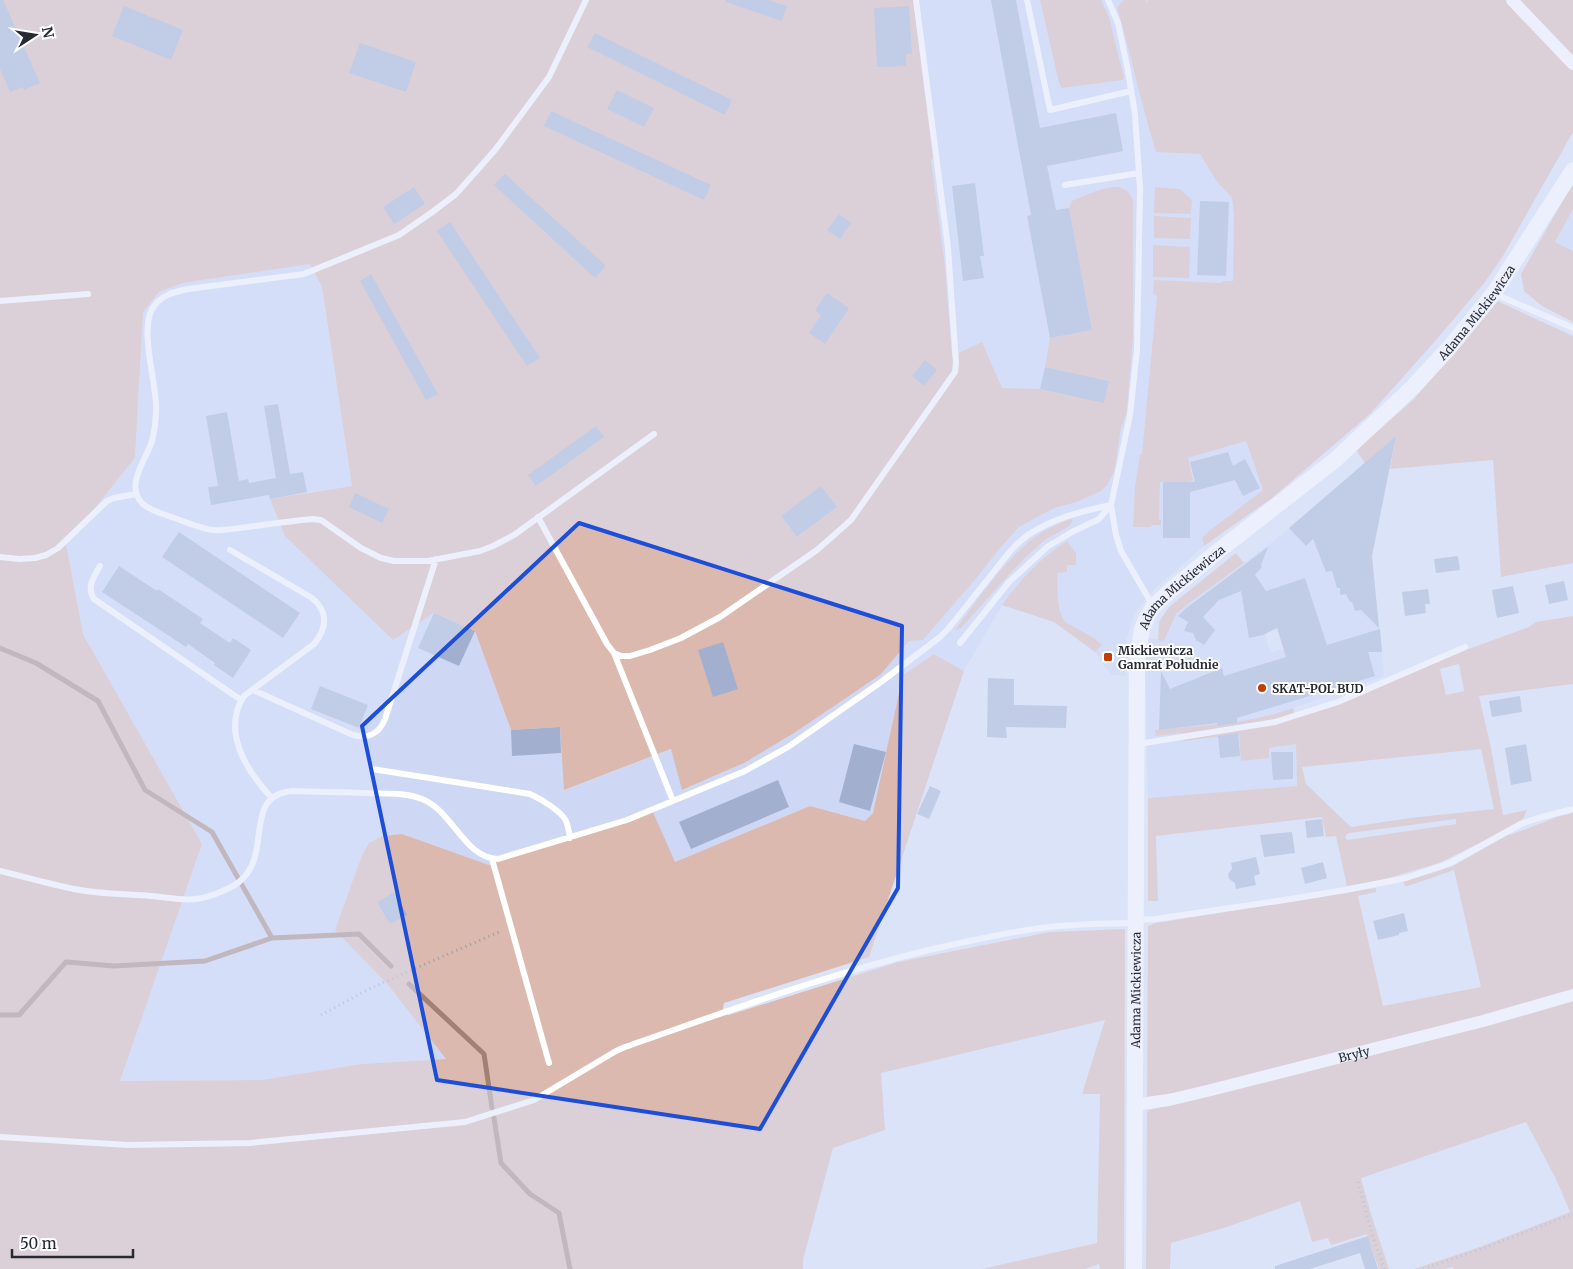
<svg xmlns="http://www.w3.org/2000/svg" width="1573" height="1269" viewBox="0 0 1573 1269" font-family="Merriweather,serif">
<rect width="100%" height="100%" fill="#dbe3f9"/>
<!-- built -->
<path fill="#ced8f5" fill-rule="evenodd" d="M916,0H1148L1146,121L1200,154L1217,182L1232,198L1234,216L1246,441L1263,490L1209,531L1202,538L1204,546L1156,588L1135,612L1127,638L1126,676L1111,675L1095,652L1054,622L1002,605L964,671L934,654L873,813L865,821L810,806L675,862L517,854L489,865L402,834L382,836L369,843L362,855L335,930L388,985L446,1059L361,1064L262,1080L120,1081L202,844L83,634L66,544L135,458L143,312L159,292L183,283L310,264L322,287L352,486L307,492L434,613L475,631L511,730L560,727L565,790L672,749L683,790L744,763L794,733L880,675L982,342L946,359L837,507L797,537L781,516L820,486L891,205L937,153Z
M1573,209V251L1555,242Z
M1396,436L1372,556L1384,676L1293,708L1296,721L1297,787L1148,798L1145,665L1147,638L1164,640L1176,614L1188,604L1280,536ZM1258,602L1313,639L1273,652L1268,646L1266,638Z"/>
<!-- green -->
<path fill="#dbb9ae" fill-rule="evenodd" d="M0,0H916L937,153L931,160L945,267L952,356L982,342L1002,388L1040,389L1104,402L1109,381L1045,367L1050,338L1092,330L1069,208L1072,201C1083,196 1110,183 1122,188C1127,190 1131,195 1133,200V337L1127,411L1121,429L1114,472L1107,485L1101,491L1077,502L1054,508L1019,527L1000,548L978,576L923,640L909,641L880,675L794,733L744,763L682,790L671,749L564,790L560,727L511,730L475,631L434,613L393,640L285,536L270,499L352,486L322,287L310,264L183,283L159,292L143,312L135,458L66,544L83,634L202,844L120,1081L262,1080L361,1064L446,1059L388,985L335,930L362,855L369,843L382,836L402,834L489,865L517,854L652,810L675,862L810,806L865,821L873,813L903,675L934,654L964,671L869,957L724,1003L722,1013L729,1015L898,962L1050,932L1125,929L1124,1269H1100L1099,1264L1085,1269H982L1097,1243L1100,1094H1082L1105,1020L881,1073L885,1130L833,1148L803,1260V1269H0ZM820,487L837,507L797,537L781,516Z
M1040,0H1101L1109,17L1122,70L1124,77L1123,80L1062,88L1059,83Z
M1124,0H1146L1148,4V0H1573V132L1503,256L1485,282L1437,339L1370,414L1272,498L1204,546L1202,538L1209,531L1263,490L1246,441L1188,458L1193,480L1190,482H1160L1159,519L1161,520V525H1151V527H1133L1135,487L1140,455L1142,454L1157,296L1153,294L1154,280L1222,283L1223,281H1233L1234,216L1232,198L1217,182L1200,154L1156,152C1141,104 1131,55 1117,7Z
M1573,183V209L1555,242L1573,251V322L1542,306L1524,291L1521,274Z
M1155,187L1180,189L1192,200L1191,214L1154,213Z
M1154,216L1191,218L1190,239L1154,238Z
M1153,245L1190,247L1189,278L1153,277Z
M1495,300L1573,336V563L1501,577L1493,460L1390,469L1396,436L1365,463L1356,450L1413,400L1461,344Z
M1070,519L1073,520C1068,531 1054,533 1045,540C1014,566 989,598 961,628L955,630C979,598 1008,554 1042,532C1051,527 1060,523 1070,519Z
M1067,541L1076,553V565H1067V572L1057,573L1058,601L1060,612L1065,622L1094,638L1102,645L1095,652L1054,622L1002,605C1022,578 1039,559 1067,541Z
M1236,553L1244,563L1188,604L1176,614L1164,641L1158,640L1159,622L1169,607Z
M1573,616V684L1479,696L1491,748L1503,815L1527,810L1523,819L1478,844L1439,863L1382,880L1347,886L1336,836L1326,837L1322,817L1156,836L1158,901H1148V798L1297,786L1296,744L1269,748V758L1241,761L1239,734L1184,741L1181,733L1156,736L1155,730C1199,725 1252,724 1293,708L1295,717L1363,693L1466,650L1529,627L1536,622ZM1459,664L1464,691L1446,695L1440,669ZM1481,749L1494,809L1410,818L1351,827L1306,784L1302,767ZM1456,819V824L1347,840L1345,837L1347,834L1350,833Z
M1573,813V991L1496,1014L1200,1089L1147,1097L1148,926L1156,923L1376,888V892L1358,896L1383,1006L1481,987L1454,870L1408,886H1405L1403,881L1433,873L1453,866L1509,834L1510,835L1557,817Z
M1573,998V1269H1453L1452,1267L1445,1269H1414L1480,1247L1570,1212L1556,1179L1526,1122L1361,1178L1371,1214L1389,1269H1379L1367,1234L1331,1245L1328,1238L1312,1242L1300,1201L1224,1228L1171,1243L1170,1269H1146L1147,1112L1149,1110Z"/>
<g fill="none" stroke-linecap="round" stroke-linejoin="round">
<!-- stream -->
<path stroke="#a38075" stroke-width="5" d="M0,648L36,663L98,701L145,790L212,832L272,938
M409,984L484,1054L492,1108
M0,1015H19L66,962L114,966L205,961L272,938L359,934L391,966
M494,1118L501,1163L530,1194L559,1213L570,1269"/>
</g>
<!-- building -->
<path fill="#a3afce" d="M0,0H3L40,83L24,90L23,87L10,92L0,69Z
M726,0H768L787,6L782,21L726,2Z
M991,0H1016L1040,128L1116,113L1123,151L1047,166L1056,210L1069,208L1092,330L1050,338L1027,216L1031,215Z
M124,6L183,30L171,60L112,36Z
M909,6L912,54H906V66L877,67L874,8Z
M595,33L732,100L725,115L587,47Z
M360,43L416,62L406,92L349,73Z
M617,90L654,108L644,127L607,109Z
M551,111L711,185L704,200L544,126Z
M505,174L606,266L595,278L494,185Z
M975,183L984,256H980L984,278L963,281L952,186Z
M414,187L425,204L394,224L383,207Z
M1200,201L1229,202L1226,276L1197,275Z
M839,214L851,223L840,239L827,230Z
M450,222L540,358L527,366L437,231Z
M371,274L438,394L426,400L360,281Z
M827,293L849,308L825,344L809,333L821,315L815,310Z
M925,360L937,370L924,386L912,376Z
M1045,367L1109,381L1104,403L1040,389Z
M278,404L290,474L303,472L307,492L270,499L269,495L211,505L208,487L218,486L206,416L227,412L239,481L248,479L249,483L276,478L264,406Z
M596,426L604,437L536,486L528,475Z
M1396,436L1372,556L1379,628L1361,610L1355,611L1352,602H1350L1346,594L1340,595V588H1337L1332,571L1326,572L1313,539L1306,546L1289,528Z
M1228,452L1233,466L1245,459L1260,488L1243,496L1235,480L1190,492V538H1163V482H1195L1190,462Z
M821,486L837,507L797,537L781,516Z
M355,493L389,509L382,523L349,507Z
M179,532L300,613L283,638L162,557Z
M1268,547L1261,565L1262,567L1255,575L1266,591L1305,578L1327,645L1380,629L1382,652H1368L1375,676L1237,718V723L1218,726L1217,723L1159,730L1161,671L1170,689L1222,668L1224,676L1286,657L1277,628L1263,635L1249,638L1241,591L1219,600L1203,617L1215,630L1204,645L1196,640L1193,633L1184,631L1188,622L1178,616L1185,609Z
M1458,556L1460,570L1436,573L1434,559Z
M119,566L157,591L158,589L203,619L200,623L230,643L233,638L251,650L233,678L214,665L215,663L188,644L186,647L102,592Z
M1564,581L1568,600L1549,604L1545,585Z
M1513,586L1519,613L1497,618L1492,590Z
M1428,589L1430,604H1425L1426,613L1405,616L1402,592Z
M434,613L475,631L459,666L418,648Z
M723,642L738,689L713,697L698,650Z
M988,678L1014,679V705L1067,706L1066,728L1006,727L1007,738L987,737Z
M320,686L368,705L359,728L311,709Z
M1520,696L1522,712L1492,717L1489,701Z
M560,727L561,753L512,756L511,730Z
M1238,733L1240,756L1220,758L1218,736Z
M854,744L886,752L870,811L839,802Z
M1526,744L1532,781L1511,785L1505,748Z
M1271,752H1293V779L1273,780Z
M778,780L789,807L691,849L679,822Z
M930,786L941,791L929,819L917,814Z
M1322,819L1324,836L1307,838L1305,821Z
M1292,832L1295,853L1264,857L1260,835Z
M1256,857L1260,874L1254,876L1256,885L1236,889L1235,883L1229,879L1228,874L1232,869L1231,863Z
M1323,862L1327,878L1305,884L1301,868Z
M394,892L407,915L390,924L377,902Z
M1404,913L1408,931L1399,933V935L1378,940L1373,921Z
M1368,1236L1378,1269H1365L1360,1253L1310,1269H1275V1266Z"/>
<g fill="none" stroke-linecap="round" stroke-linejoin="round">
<!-- path -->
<path stroke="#989faf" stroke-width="3" stroke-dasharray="1 4" stroke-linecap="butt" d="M321,1015L371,988L501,931
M1358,1182L1373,1237L1385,1269
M1423,1269L1489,1246L1573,1214"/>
<!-- service -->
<path stroke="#fff" stroke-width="6" d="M586,0L549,77L495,150L456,194L431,213L399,235L304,274L188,289C174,292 160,295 152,309C140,332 156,381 156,407C156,418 155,430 152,441C146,460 124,486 143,504C151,511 164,514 174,518C187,522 201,529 214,530C225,531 237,528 248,527C270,524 291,521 313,519L321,520L361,548L381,558L394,561H428L480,551L493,546L514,535L654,434
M1027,0L1050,110L1131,91
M1065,185L1139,173
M1495,294L1573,328
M0,301L88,294
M538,517L607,644L614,653L621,656H630L650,650L681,638L720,617L817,550L851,520L950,379L955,372L956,363L948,248L916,0
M230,550L312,598C329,612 327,628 314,644L244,696C221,731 247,772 272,798
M0,557L19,559L35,558L46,555L58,548L107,501L114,498L136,494
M100,566C94,577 86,587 94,599L241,700
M960,643L1009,582L1047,547L1072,532L1099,519L1111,505L1130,415L1137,350L1140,189L1135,114L1128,71L1118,23L1108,0
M614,653L673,801
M253,690L353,735C369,739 379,734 385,719L436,559
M1138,744L1275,722L1338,702L1465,647
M372,769L530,794C541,799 561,811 566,821C568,826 569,832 570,838
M492,859L549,1063
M0,871C25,877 49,884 74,889C99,894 126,894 151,896C165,897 182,901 196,899C210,897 228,890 239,882C274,855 241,796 292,791C316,792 341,792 365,793C384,794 404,792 422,799C453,811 464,858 498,859L627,820L745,771L788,747L881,682L940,637L948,629C962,612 975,595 989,578C1001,563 1012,546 1028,535C1053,518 1083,511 1111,505L1116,535L1121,551L1153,606
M1137,920L1156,919L1291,899L1345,890L1406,878L1450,863L1521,824L1538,818L1573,809
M0,1137L128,1145L250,1143L465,1122L534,1100L616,1051L625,1047C737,1008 849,966 965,942C996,935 1027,929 1059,926C1084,924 1109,923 1135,923"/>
<!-- minor -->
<g stroke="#fff" stroke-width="12">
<path d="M1512,0L1573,64"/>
<path id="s1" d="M1134,1105L1169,1100L1211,1090L1483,1021L1573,995"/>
</g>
<!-- tertiary -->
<path stroke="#fff" stroke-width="16" id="s2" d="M1134,1269L1137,662L1142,629L1147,617L1153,607L1171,590L1217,552L1335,460L1413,387L1449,348L1494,293L1573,170"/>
</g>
<!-- marked area -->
<path d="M0 0H1573V1269H0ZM579,523L902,626L898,888L760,1129L437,1080L362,726Z" fill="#dbe3f9" fill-opacity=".55" fill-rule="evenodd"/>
<path fill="none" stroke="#1d4ed8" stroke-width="4" stroke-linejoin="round" d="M579,523L902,626L898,888L760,1129L437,1080L362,726Z"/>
<!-- markers -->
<g fill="#c33c00" stroke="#fff" stroke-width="2">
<rect x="1103" y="652" width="10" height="10" rx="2.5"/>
<circle cx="1262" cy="688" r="5"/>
</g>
<g text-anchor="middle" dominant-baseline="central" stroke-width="4" stroke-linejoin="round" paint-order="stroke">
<!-- street labels -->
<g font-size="12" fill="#272a32" stroke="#fff">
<text stroke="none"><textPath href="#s2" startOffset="1104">Adama Mickiewicza</textPath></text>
<text stroke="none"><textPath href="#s2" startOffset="699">Adama Mickiewicza</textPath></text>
<text stroke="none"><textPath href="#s2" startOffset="279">Adama Mickiewicza</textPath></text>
<text stroke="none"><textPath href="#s1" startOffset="226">Bryły</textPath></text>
</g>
<!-- poi labels -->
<g font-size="12" font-weight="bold" fill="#272a32" stroke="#fff" text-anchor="start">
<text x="1118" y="650">Mickiewicza<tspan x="1118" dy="14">Gamrat Południe</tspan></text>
<text x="1272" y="688">SKAT-POL BUD</text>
</g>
</g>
<!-- north arrow -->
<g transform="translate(35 35) rotate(78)" stroke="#ffffff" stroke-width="4" paint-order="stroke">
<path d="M0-4L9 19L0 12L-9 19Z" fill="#272a32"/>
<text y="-8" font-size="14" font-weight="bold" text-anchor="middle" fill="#272a32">N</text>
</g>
<!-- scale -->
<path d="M12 1249v8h121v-8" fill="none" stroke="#272a32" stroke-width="2.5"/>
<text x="20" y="1249" font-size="15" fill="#272a32" stroke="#ffffff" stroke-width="4" paint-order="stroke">50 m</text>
</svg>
